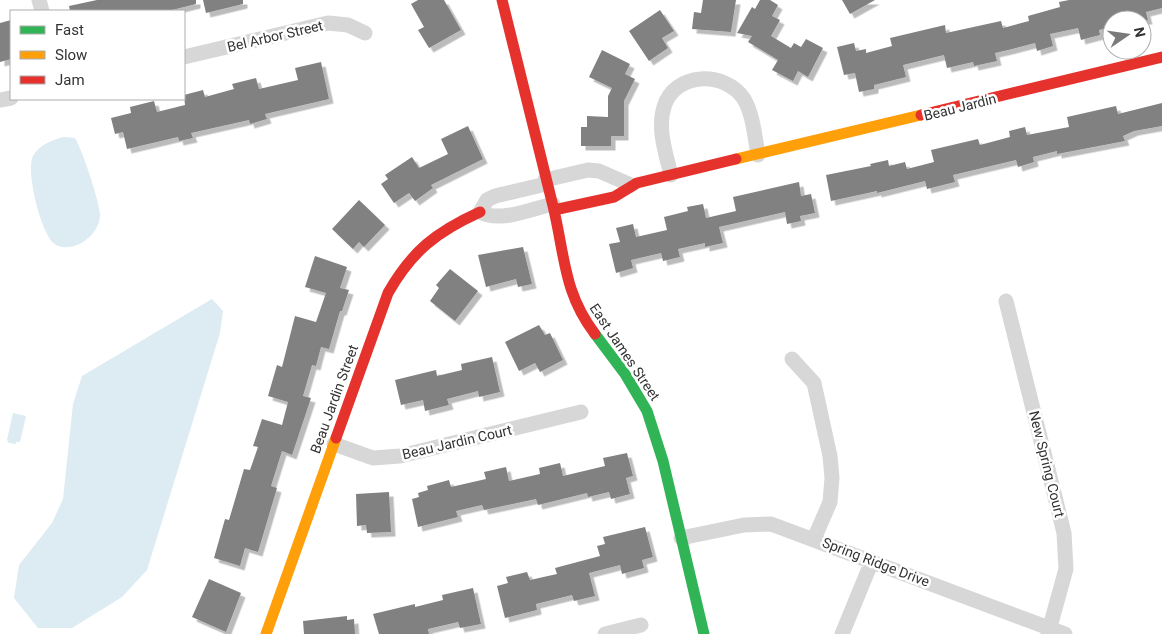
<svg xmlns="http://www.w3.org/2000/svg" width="1162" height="634" viewBox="0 0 1162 634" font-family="Roboto,sans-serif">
<defs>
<filter id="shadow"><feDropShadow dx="4.5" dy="4.5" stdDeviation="0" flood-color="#0004"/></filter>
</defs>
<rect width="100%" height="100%" fill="#fff"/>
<!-- water -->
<path fill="#ddebf3" d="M64,137L75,138C82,149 100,203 100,215C100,234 75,254 56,245C42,239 25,171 33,156C38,146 53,139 64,137Z
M212,299L223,311L220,333L147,570L122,597L72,628H38L14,598L19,565L52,523L63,499L73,404L82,376Z
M13,413L26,416L20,442H16V444L9,443L7,440Z"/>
<!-- building -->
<path fill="#818181" filter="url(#shadow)" d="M97,0H196V4L168,11H70L69,6Z
M203,0H243V4L206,13Z
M418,0H444L461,30L429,48L418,30L424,27L411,4Z
M703,0H736L731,32L692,29L694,12L701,13Z
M760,0H770L778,5L772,16L780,20L771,36L791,48L794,43L801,47L806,39L823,48L808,77L798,71L793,81L772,70L778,60L748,42L752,36L737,33L752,7L755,9Z
M842,0H875L850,14Z
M1069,0H1162V8L1146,12L1148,20H1112V27L1099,30L1100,35L1092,37L1081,40L1078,28L1050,34L1053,46L1037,51L1035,43L1008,50L995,53L997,61L974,66L973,62L947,68L944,55L903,65L906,77L874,85V89L859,92L855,73L844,75L837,47L854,43L856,51L866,49V53L892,46L890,38L945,25L946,33L1001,21L1003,28L1029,21L1028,16L1060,7L1059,2Z
M660,10L674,31L662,38L668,48L649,61L629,31Z
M11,20V59L0,62V23Z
M602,50L630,64L625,74L635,79L624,101V136H611V146H581V127H587V116L608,117V96L612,88L589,77Z
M321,62L329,99L265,114L267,119L250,124L249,120L191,133L193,138L179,141L178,137L127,149L123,132L115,134L111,118L131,113L130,107L154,101L157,112L185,105L184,95L203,90L205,97L234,89L232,84L256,78L259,89L298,80L295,68Z
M1162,103V126L1134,131L1123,136L1125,141L1057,154V151L1033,157L1034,162L1018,167L1016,160L953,175L955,182L927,189L925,181L877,193V191L831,201L826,175L871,166L870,164L888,160L889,166L905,162L907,169L934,162L931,150L978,139L980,145L1010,137L1009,131L1025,127L1027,135L1069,127L1067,117L1116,106L1118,114Z
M468,126L483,159L431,185L433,188L415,201L409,193L394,203L381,184L388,179L385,175L412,157L419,168L448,154L441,139Z
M799,182L801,196L811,194L815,213L800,216L801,221L787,224L785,212L719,227L723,243L705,247V243L678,249L680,257L663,261L661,253L631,260L633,268L616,273L609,244L620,242L616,228L633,224L636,237L667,230L664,217L688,211L687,207L703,204L706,218L736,211L733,197Z
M359,200L385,225L364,247L359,242L353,249L332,229Z
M523,247L532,284L518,287L516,279L486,287L478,255Z
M315,256L347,267L340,288L349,290L342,311H340L329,349L321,347L316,366L312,365L303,396L311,398L292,455L282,451L271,486L277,488L258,552L245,548L240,566L214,558L225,519L229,520L244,469L250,470L258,447L253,446L262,419L282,425L288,402L268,396L277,365L282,367L295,316L316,322L326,293L305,287Z
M450,269L478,291L455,321L430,301L439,288L436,285Z
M539,325L545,335L550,333L563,360L540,372L535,363L519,371L505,342Z
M492,357L500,392L479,397L478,391L447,399L449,405L425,411L423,400L401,405L395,380L436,370L437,376L462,370L461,364Z
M627,453L633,476L626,478L630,494L611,499L609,492L588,497L587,493L538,505L536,499L484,510L482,505L456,511L458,517L418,527L412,499L419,497L418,493L428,490L427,486L449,480L451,487L486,479L484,472L506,467L509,481L540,474L539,468L560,463L563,476L605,466L603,458Z
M389,492L391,532L367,533L366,525L357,526L356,494Z
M645,527L653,557L642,560L644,568L622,574L620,565L589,573L595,596L574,601L572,595L536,604L537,610L505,618L497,586L508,583L506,577L527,572L530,580L557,574L555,568L600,556L597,546L605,544L603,537Z
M209,579L241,593L226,632L192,617Z
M473,588L481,624L460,628L458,622L428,629L429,634H379L373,614L415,604V607L443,600L442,595Z
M347,616V620L354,619L355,634H304L303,621Z"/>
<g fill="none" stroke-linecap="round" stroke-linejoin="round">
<!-- street -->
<path stroke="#d7d7d7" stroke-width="15" d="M39,0L42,11
M184,57L328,23L348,25L365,33
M0,100L11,98
M671,175C666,154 657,129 664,107C674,72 725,70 744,99C753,114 755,138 758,155
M545,180L588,170L599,171L631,185
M546,184L495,196L487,200L480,212C500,223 531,209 553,204
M1006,301L1064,533L1066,569L1048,634
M792,359L814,383L830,456L832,478L830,502L814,539
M334,444L373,458L400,456L581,412
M681,538L744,525L771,524L1065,634
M605,634L641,625
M842,634L872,561"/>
<!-- fast -->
<path stroke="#30b455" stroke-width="11" d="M595,334L625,374L647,411L663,461L704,634"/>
<!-- slow -->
<path stroke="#ff9f0a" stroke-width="11" d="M736,159L921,115
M266,634L336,438"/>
<!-- jam -->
<path stroke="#e5322d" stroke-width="11" d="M502,0C519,69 536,138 553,206C565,255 563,292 595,334
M921,115L1162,57
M554,210L614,197L637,183L736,159
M336,438L388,293C412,251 436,232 480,212"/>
</g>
<g text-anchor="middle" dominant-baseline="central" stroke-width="5" stroke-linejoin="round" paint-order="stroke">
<!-- street labels -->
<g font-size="14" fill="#333" stroke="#fff">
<text transform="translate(275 36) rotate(-13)">Bel Arbor Street</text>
<text transform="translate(960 107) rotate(-14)">Beau Jardin</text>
<text transform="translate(625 352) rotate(56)">East James Street</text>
<text transform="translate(334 399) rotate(-70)">Beau Jardin Street</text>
<text transform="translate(457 442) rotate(-13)">Beau Jardin Court</text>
<text transform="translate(1047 464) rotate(76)">New Spring Court</text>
<text transform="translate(876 562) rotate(21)">Spring Ridge Drive</text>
</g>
</g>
<!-- legend -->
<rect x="10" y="10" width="175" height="90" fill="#ffffff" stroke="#adadad"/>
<rect x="20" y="26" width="25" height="8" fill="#30b455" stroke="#adadad"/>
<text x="55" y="35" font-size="15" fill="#333333">Fast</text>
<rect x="20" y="51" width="25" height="8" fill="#ff9f0a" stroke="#adadad"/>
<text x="55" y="60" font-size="15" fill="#333333">Slow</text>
<rect x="20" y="76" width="25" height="8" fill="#e5322d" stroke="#adadad"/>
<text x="55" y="85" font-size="15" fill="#333333">Jam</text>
<!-- north arrow -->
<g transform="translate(1127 35) rotate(77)"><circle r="24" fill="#ffffff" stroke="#adadad"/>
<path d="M0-4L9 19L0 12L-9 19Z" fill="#7a7a7a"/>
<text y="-8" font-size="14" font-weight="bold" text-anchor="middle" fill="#333333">N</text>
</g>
</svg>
